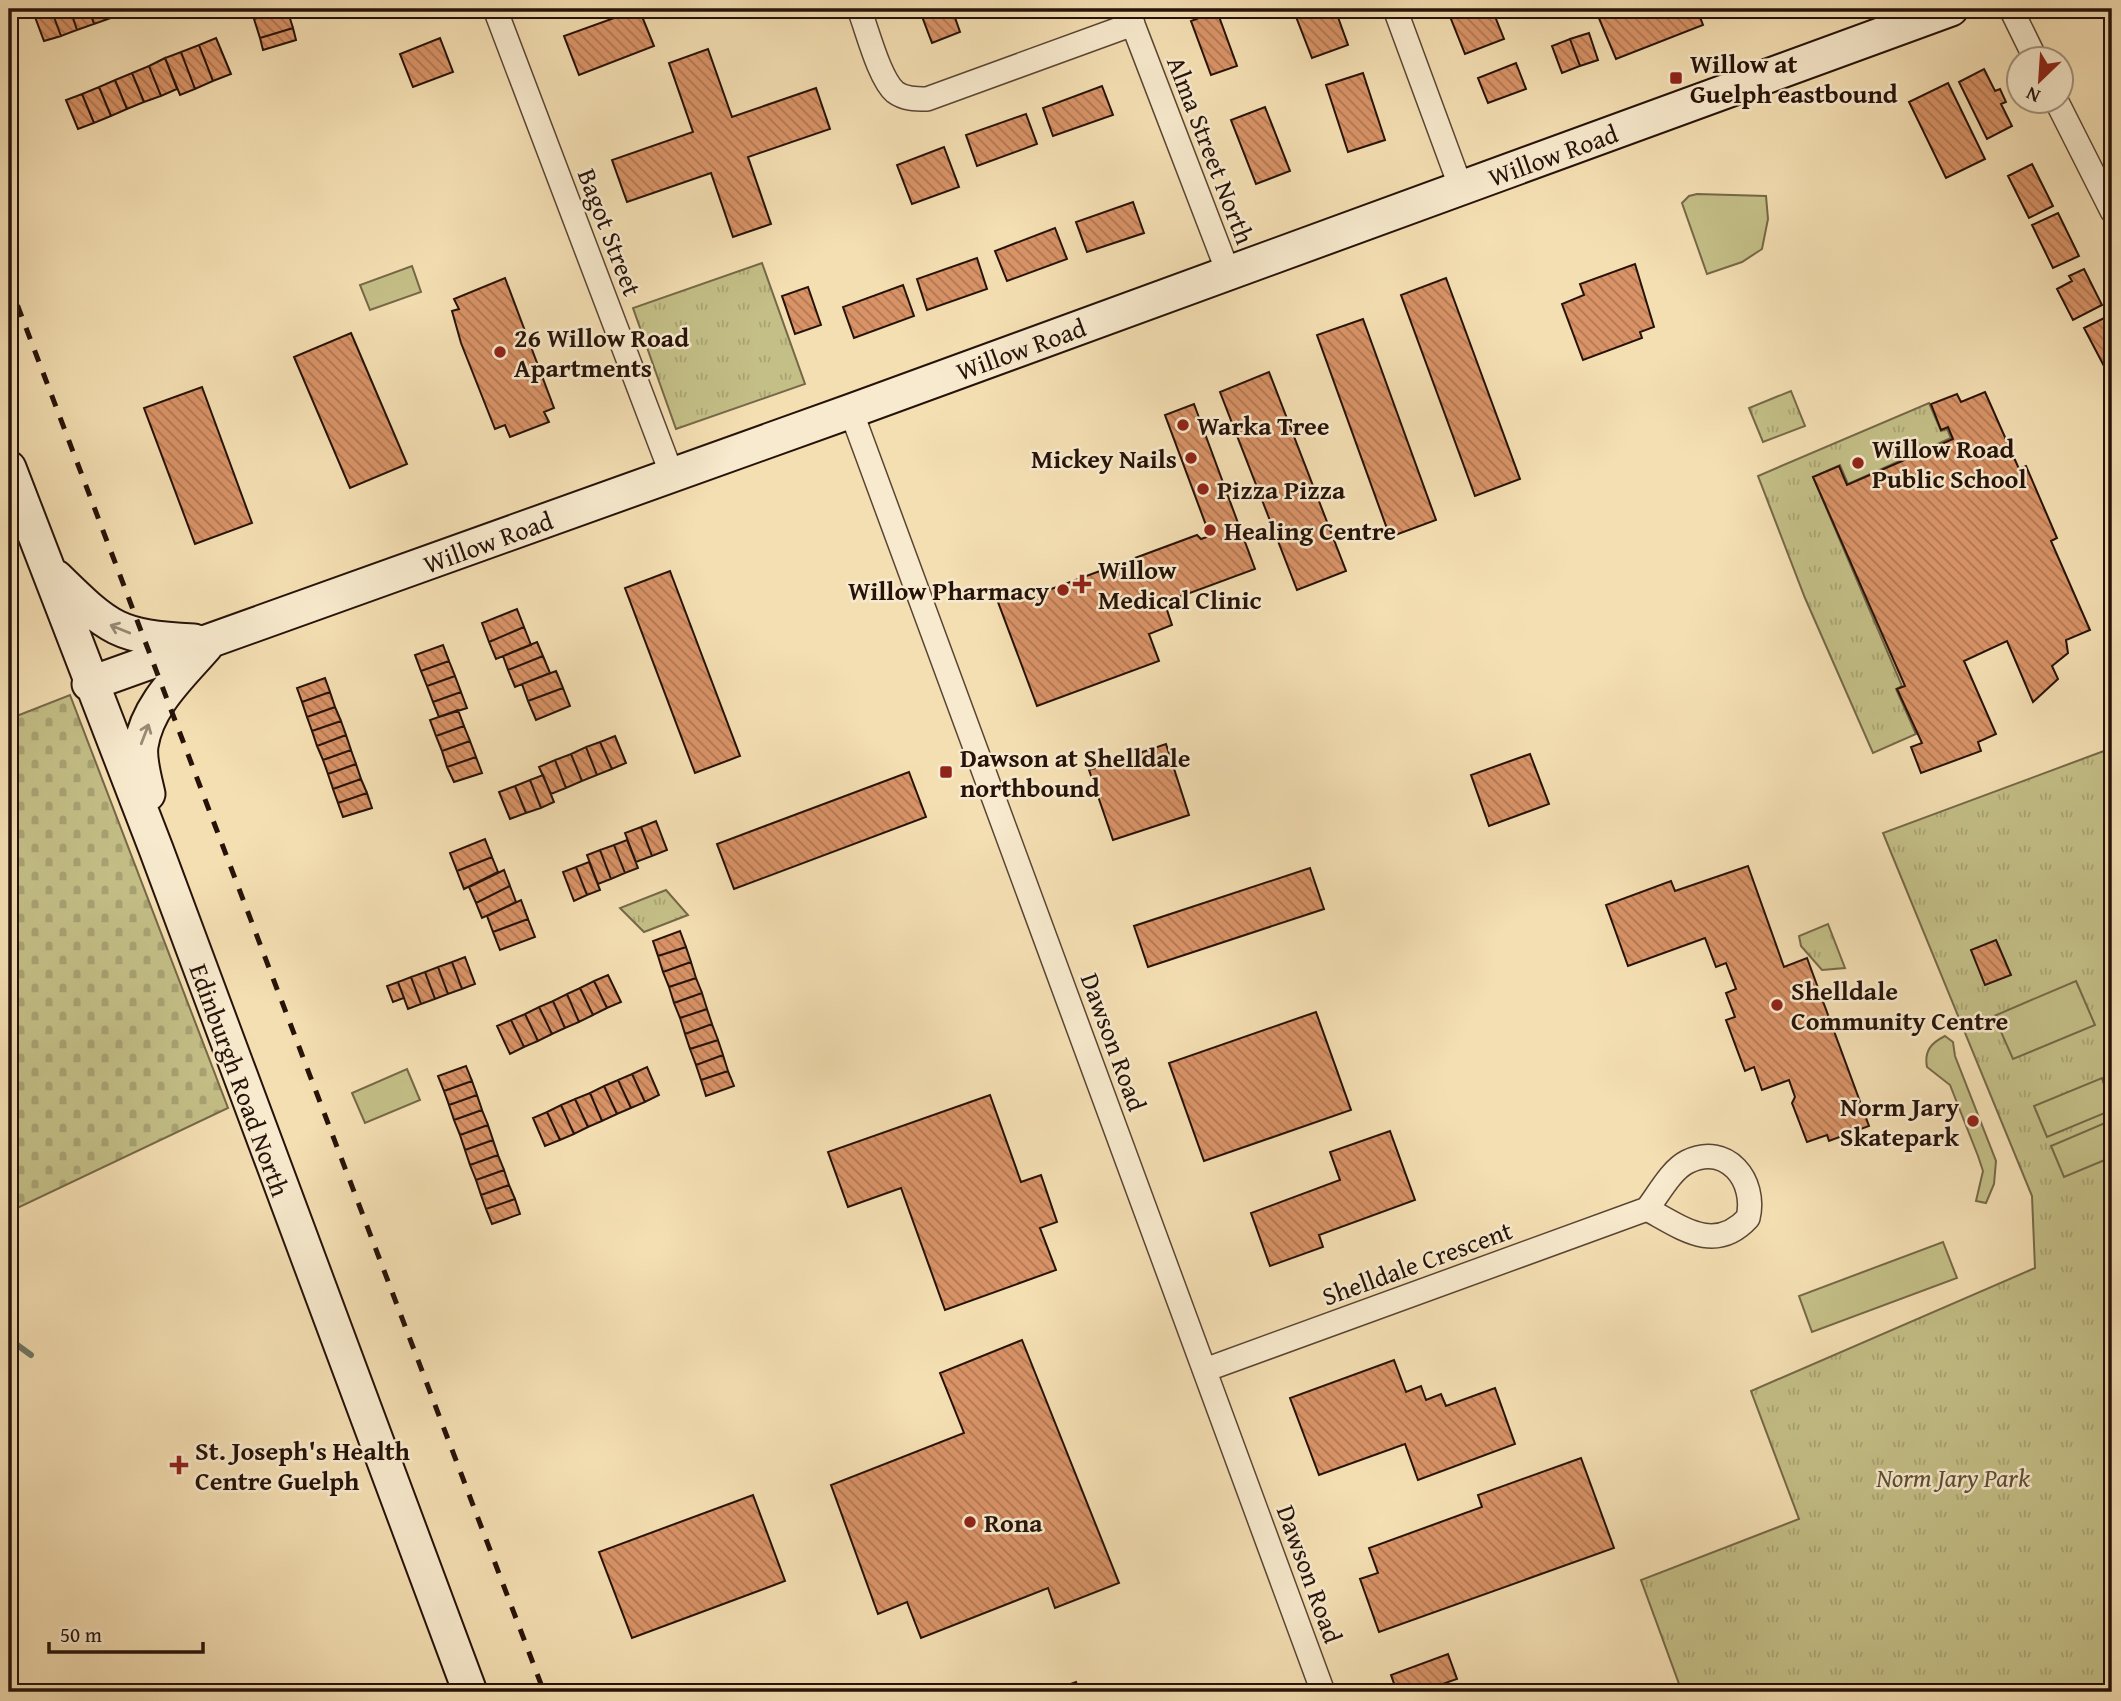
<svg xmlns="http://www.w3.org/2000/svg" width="2121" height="1701" viewBox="0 0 2121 1701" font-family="'Gentium Book Plus',serif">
<defs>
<pattern id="cemetery-stones" width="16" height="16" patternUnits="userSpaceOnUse" patternTransform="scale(1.75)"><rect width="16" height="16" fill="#c4bf87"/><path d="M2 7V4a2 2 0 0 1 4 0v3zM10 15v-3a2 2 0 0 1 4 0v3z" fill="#a8a373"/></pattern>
<pattern id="park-tufts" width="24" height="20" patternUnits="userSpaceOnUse" patternTransform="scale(1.75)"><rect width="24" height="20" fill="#c4bf87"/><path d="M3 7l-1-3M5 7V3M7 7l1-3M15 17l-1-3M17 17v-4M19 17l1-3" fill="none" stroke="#a8a373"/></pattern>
<pattern id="building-back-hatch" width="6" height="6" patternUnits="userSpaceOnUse" patternTransform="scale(1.75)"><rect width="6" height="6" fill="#d99367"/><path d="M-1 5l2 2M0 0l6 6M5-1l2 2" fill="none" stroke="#b07753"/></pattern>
</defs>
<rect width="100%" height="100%" fill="#f4dfb3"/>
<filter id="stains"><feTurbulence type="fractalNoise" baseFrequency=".00286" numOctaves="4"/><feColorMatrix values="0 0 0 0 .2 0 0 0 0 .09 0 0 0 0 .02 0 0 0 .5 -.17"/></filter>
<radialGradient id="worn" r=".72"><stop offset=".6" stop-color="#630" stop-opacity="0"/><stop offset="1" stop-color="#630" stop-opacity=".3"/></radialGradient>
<!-- cemetery -->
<path fill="url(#cemetery-stones)" stroke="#756848" stroke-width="2" d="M70,695L228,1108L9,1212V719Z"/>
<!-- park -->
<path fill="url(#park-tufts)" stroke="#756848" stroke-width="2" d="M762,263L805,384L676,429L633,308Z
M1791,391L1805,426L1763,442L1749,408Z
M1929,403L1941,431L1947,429L1951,438L1848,484L1840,465L1813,477L1902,686L1896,689L1916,734L1873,753L1805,598L1758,476Z
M2112,748V1692H1682L1641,1580L1799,1519L1751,1391L2035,1268L2032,1196L1883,833Z
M666,890L688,915L644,932L620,908Z
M1828,924L1845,968L1822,970L1801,946L1799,936Z"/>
<!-- garden -->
<path fill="#c4bf87" stroke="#756848" stroke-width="2" d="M1697,194L1766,196L1768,219L1762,249L1742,262L1707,274L1682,203L1689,196Z
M412,266L421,292L370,310L360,285Z
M2076,981L2095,1025L2013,1059L1994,1016Z
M1945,1036L1953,1042L1955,1056L1996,1161L1994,1184L1986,1203L1976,1201L1983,1171L1978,1156L1950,1085L1927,1067C1924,1051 1931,1043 1945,1036Z
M407,1069L420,1100L365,1123L352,1093Z
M2102,1078L2112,1110L2047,1137L2034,1106Z
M2112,1120V1157L2064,1177L2051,1146Z
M1943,1242L1957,1278L1812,1332L1799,1296Z"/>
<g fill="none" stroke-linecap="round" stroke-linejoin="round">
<!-- stream -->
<path stroke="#6d7968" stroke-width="6" d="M9,1339L31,1355"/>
</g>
<!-- building -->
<path fill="url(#building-back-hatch)" stroke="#261209" stroke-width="2" d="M32,9H51L61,36L44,41Z
M51,9H70L77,30L61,36Z
M70,9H89L94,24L77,30Z
M89,9H107L111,18L94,24Z
M251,9H287L254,19Z
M287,9L293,28L260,38L254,19Z
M639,9L654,46L579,75L564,36Z
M926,9H952L960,32L932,43L920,11Z
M1293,9H1335L1348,45L1312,58Z
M1447,9H1492L1504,39L1465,54Z
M1615,9H1697L1703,25L1616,59L1598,16Z
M1217,11L1237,66L1211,75L1191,21Z
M293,28L296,40L263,50L260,38Z
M1589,33L1598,60L1580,66L1570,39Z
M216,38L231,74L213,81L199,45Z
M440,38L453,72L413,87L400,54Z
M1570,39L1580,66L1562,73L1552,46Z
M199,45L213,81L195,89L181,52Z
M708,49L732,117L816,88L830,129L748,157L771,224L733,237L711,173L627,202L612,160L693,132L669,63Z
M181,52L195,89L180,95L165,58Z
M165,58L177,89L161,96L149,66Z
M1516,63L1526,89L1488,103L1478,78Z
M149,66L161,96L144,102L132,73Z
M1984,69L1995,91L2000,89L2006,102L2001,104L2012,126L1987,139L1959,82Z
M132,73L144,102L127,109L115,80Z
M1363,73L1385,140L1348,152L1326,85Z
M115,80L127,109L111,116L99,87Z
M1948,83L1985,159L1946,178L1909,102Z
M1102,86L1113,115L1053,136L1043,108Z
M99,87L111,116L94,123L82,94Z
M82,94L94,123L78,129L66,100Z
M1265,107L1290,171L1256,184L1231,120Z
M1026,114L1037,144L977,166L966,135Z
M944,147L959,187L912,204L897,165Z
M2032,164L2053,206L2029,218L2008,176Z
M1133,202L1144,233L1087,252L1076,222Z
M2058,213L2079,256L2053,268L2032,225Z
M1055,228L1067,259L1007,281L995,251Z
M977,258L987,289L927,310L917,279Z
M1635,264L1654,327L1640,332L1642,338L1583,360L1562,304L1584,295L1580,284Z
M2084,269L2102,305L2073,320L2057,289L2072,281L2069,276Z
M505,278L554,408L544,412L549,422L510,437L505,425L495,429L461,343L452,311L459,309L454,299Z
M1446,278L1520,479L1475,496L1401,295Z
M903,285L914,316L854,338L843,307Z
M808,287L821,325L795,334L782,296Z
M2108,316L2112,325V367L2106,370L2084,328Z
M1363,319L1436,520L1390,537L1317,335Z
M351,333L407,464L350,488L294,357Z
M1269,372L1346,571L1297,590L1220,392Z
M202,387L252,523L195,544L144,408Z
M1985,392L2019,469L2026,466L2057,538L2051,541L2090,630L2066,640L2068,653L2052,666L2058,679L2033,702L2007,641L1964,661L1996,734L1978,742L1981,751L1921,773L1911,747L1922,743L1897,689L1905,686L1813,477L1839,466L1847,485L1953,439L1948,427L1941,430L1931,404L1957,394L1961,402Z
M1194,404L1255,569L1176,598L1178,605L1167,610L1172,625L1149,634L1159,661L1037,706L998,602L1036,587L1038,594L1197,535L1201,539L1210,536L1165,415Z
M670,571L740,756L695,773L625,588Z
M517,609L524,627L489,642L482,623Z
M524,627L531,645L496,659L489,642Z
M537,642L543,656L508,670L503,656Z
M443,645L449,661L421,671L415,655Z
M543,656L550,673L515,687L508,670Z
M449,661L455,676L427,686L421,671Z
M556,671L563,688L528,701L522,684Z
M455,676L461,692L433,702L427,686Z
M325,678L330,692L302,702L297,688Z
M563,688L570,706L536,720L528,701Z
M330,692L335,707L307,717L302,702Z
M461,692L467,708L439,717L433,702Z
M335,707L341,721L312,731L307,717Z
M458,710L464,726L436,736L430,720Z
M341,721L346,735L317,746L312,731Z
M464,726L470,741L442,751L436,736Z
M346,735L351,750L323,760L317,746Z
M615,736L626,763L612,769L600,742Z
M470,741L476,757L447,767L442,751Z
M600,742L612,769L597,775L586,747Z
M1166,744L1189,815L1113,840L1089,770Z
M586,747L597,775L582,781L571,754Z
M351,750L356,764L328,774L323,760Z
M571,754L582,781L566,788L555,760Z
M1530,754L1549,804L1489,826L1471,775Z
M476,757L482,773L454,782L447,767Z
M555,760L566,788L551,794L539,767Z
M356,764L361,779L333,789L328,774Z
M909,772L926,817L734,889L717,844Z
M543,775L554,802L541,808L530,780Z
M361,779L367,793L338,803L333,789Z
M530,780L541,808L526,813L515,786Z
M515,786L526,813L510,819L499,792Z
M367,793L372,808L343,817L338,803Z
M656,821L667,850L652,856L641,827Z
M641,827L652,856L636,862L625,833Z
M485,839L492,857L457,871L450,853Z
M627,840L638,868L625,873L614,845Z
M614,845L625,873L611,879L600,850Z
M600,850L611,879L598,884L587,855Z
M492,857L498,872L464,889L457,871Z
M589,862L600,890L587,895L576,867Z
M1748,866L1784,967L1807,958L1869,1126L1829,1141L1827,1135L1807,1142L1792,1103L1795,1097L1789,1080L1762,1090L1754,1067L1745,1071L1726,1020L1735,1017L1726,993L1736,989L1726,963L1716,967L1705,938L1628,966L1606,905L1671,881L1675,891Z
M576,867L587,895L574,901L563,872Z
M1310,868L1324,909L1148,967L1134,926Z
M504,870L510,886L476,903L469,887Z
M510,886L516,902L482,918L476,903Z
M521,900L528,919L493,932L487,916Z
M528,919L535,937L500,950L493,932Z
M680,931L686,947L658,956L653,941Z
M1996,940L2011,975L1985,985L1971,950Z
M686,947L691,962L663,972L658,956Z
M465,957L475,984L462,989L452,962Z
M452,962L462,989L448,994L438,967Z
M691,962L696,978L669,987L663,972Z
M438,967L448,994L435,999L425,972Z
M425,972L435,999L421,1004L411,977Z
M608,975L621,1002L607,1008L594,981Z
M411,977L421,1004L408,1009L398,982Z
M696,978L702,993L674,1003L669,987Z
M594,981L607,1008L593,1015L580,988Z
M398,982L404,998L393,1002L387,986Z
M580,988L593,1015L579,1022L567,994Z
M702,993L707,1009L680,1018L674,1003Z
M567,994L579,1022L565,1028L553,1001Z
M553,1001L565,1028L552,1034L539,1007Z
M539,1007L552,1034L538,1041L525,1014Z
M707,1009L712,1024L685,1034L680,1018Z
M1316,1012L1351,1110L1204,1161L1169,1063Z
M525,1014L538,1041L524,1047L511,1020Z
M511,1020L524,1047L510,1054L497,1026Z
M712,1024L718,1040L690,1049L685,1034Z
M718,1040L723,1055L696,1065L690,1049Z
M723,1055L728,1071L701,1080L696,1065Z
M466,1066L472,1081L444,1091L438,1076Z
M647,1067L659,1095L645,1102L632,1074Z
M728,1071L734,1086L706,1096L701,1080Z
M632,1074L645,1102L631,1108L618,1080Z
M618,1080L631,1108L617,1114L604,1086Z
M472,1081L477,1095L449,1105L444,1091Z
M604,1086L617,1114L602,1121L590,1093Z
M590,1093L602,1121L588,1127L575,1099Z
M477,1095L482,1110L454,1120L449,1105Z
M990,1095L1021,1182L1041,1175L1057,1222L1040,1228L1056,1270L945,1310L901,1188L848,1207L828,1152Z
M575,1099L588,1127L574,1134L561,1105Z
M561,1105L574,1134L560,1140L547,1112Z
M482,1110L488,1125L460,1135L454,1120Z
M547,1112L560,1140L545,1146L533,1118Z
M488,1125L493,1140L465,1150L460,1135Z
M1390,1131L1415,1200L1319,1235L1323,1247L1270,1266L1251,1213L1340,1180L1330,1152Z
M493,1140L498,1155L470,1165L465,1150Z
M498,1155L504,1170L476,1180L470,1165Z
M504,1170L509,1185L481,1195L476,1180Z
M509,1185L515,1199L486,1209L481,1195Z
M515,1199L520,1214L492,1224L486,1209Z
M1022,1340L1119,1583L1055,1608L1048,1588L921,1638L907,1602L878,1614L831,1485L964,1433L940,1373Z
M1394,1360L1406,1392L1421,1386L1426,1400L1441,1394L1446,1406L1495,1388L1515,1444L1418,1480L1405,1444L1319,1475L1290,1398Z
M1581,1458L1614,1548L1379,1632L1360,1579L1378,1573L1369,1548L1482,1507L1478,1495Z
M753,1495L785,1581L632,1638L599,1552Z
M1448,1654L1457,1679L1428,1689L1429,1692H1397L1391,1675Z
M1076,1682L1080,1692H1049Z"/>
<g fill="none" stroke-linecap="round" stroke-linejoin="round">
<!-- minor casing -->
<g stroke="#5a4534" stroke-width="26">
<path id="minor" d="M495,9L672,475
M859,9C867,29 879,78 895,92C904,99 916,99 927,99L1133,24
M1127,9L1228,272
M1395,9L1461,188
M2011,9L2036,60
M2057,102L2112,211
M851,411L1323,1692
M1205,1370L1647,1209C1658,1195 1671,1170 1687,1162C1727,1142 1757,1181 1748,1218C1715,1254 1682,1228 1647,1209"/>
</g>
<!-- secondary casing -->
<g stroke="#261209" stroke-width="37">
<path id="secondary" d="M9,468L156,849L470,1692
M56,577C110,630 118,637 194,641
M89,684L851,411L1951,9
M148,794C145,780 139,760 141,746C147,705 181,675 206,646"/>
</g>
<!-- minor -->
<use href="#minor" stroke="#f8eace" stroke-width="23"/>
<!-- secondary -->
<use href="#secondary" stroke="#f8eace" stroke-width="33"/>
<!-- rail -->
<path stroke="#261209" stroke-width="5" stroke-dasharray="12 12" stroke-linecap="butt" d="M9,283L544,1692"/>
</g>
<!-- one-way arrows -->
<defs><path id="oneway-shaft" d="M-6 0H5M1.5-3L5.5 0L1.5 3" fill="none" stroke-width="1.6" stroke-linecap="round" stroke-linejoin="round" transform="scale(1.75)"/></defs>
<g stroke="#9a8975">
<use href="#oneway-shaft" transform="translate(120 629) rotate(-158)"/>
<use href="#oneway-shaft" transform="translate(145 734) rotate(-69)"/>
</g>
<!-- markers -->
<g fill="#8f2418" stroke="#f8eace" stroke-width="2.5">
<rect x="1669" y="71" width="14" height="14" rx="3.5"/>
<circle cx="500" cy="352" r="7"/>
<circle cx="1183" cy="425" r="7"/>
<circle cx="1191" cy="458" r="7"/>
<circle cx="1858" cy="463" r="7"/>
<circle cx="1203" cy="489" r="7"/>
<circle cx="1210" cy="530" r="7"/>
<path d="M1078.5 573.5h7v7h7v7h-7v7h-7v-7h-7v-7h7z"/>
<circle cx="1063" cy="590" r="7"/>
<rect x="939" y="765" width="14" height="14" rx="3.5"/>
<circle cx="1777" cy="1005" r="7"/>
<circle cx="1973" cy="1121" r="7"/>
<path d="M175.5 1454.5h7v7h7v7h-7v7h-7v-7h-7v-7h7z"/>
<circle cx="970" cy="1522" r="7"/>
</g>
<g text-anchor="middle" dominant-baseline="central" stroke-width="5" stroke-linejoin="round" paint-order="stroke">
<!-- poi labels -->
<g font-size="26" font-weight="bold" fill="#261209" stroke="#f8eace" text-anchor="start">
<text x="1690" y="63">Willow at<tspan x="1690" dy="30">Guelph eastbound</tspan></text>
<text x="514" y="337">26 Willow Road<tspan x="514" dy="30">Apartments</tspan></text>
<text x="1197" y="425">Warka Tree</text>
<text x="1872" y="448">Willow Road<tspan x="1872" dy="30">Public School</tspan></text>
<text x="1177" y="458" text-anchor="end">Mickey Nails</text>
<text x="1217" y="489">Pizza Pizza</text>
<text x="1224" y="530">Healing Centre</text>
<text x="1098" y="569">Willow<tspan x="1098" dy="30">Medical Clinic</tspan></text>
<text x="1049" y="590" text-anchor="end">Willow Pharmacy</text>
<text x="960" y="757">Dawson at Shelldale<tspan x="960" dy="30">northbound</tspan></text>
<text x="1791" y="990">Shelldale<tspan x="1791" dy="30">Community Centre</tspan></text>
<text x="1959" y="1106" text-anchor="end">Norm Jary<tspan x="1959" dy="30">Skatepark</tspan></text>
<text x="195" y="1450">St. Joseph's Health<tspan x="195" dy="30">Centre Guelph</tspan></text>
<text x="984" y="1522">Rona</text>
</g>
<!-- street labels -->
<g font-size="26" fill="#261209" stroke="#f8eace">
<text transform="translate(1211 150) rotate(69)">Alma Street North</text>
<text transform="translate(1553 155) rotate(-20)">Willow Road</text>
<text transform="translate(610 232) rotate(69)">Bagot Street</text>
<text transform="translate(1021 349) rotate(-20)">Willow Road</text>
<text transform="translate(488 542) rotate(-20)">Willow Road</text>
<text transform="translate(1114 1042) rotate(70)">Dawson Road</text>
<text transform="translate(240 1080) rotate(70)">Edinburgh Road North</text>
<text transform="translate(1417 1263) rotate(-20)">Shelldale Crescent</text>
<text transform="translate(1310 1574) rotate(70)">Dawson Road</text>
</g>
<!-- park labels -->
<g font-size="26" font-style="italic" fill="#5d4f35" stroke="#f8eace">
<text x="1953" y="1477">Norm Jary Park</text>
</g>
</g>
<!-- margin -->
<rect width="2121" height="1701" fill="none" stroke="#f4dfb3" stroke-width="35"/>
<rect x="10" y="10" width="2100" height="1680" fill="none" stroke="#261209" stroke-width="3.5"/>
<rect x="18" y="18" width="2086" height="1666" fill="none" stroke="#261209" stroke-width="2"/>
<!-- north arrow -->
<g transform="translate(2040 80) rotate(205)"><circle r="33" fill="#f8eace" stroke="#a4947f" stroke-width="2"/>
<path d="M0-5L12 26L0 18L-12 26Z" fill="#8f2418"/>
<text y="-10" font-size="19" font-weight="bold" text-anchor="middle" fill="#261209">N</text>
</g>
<!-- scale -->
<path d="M49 1642v10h154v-10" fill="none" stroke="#261209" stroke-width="3.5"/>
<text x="60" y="1642" font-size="21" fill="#261209" stroke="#f8eace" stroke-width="5" paint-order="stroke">50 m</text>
<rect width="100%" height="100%" filter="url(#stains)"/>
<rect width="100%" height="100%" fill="url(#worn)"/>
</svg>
